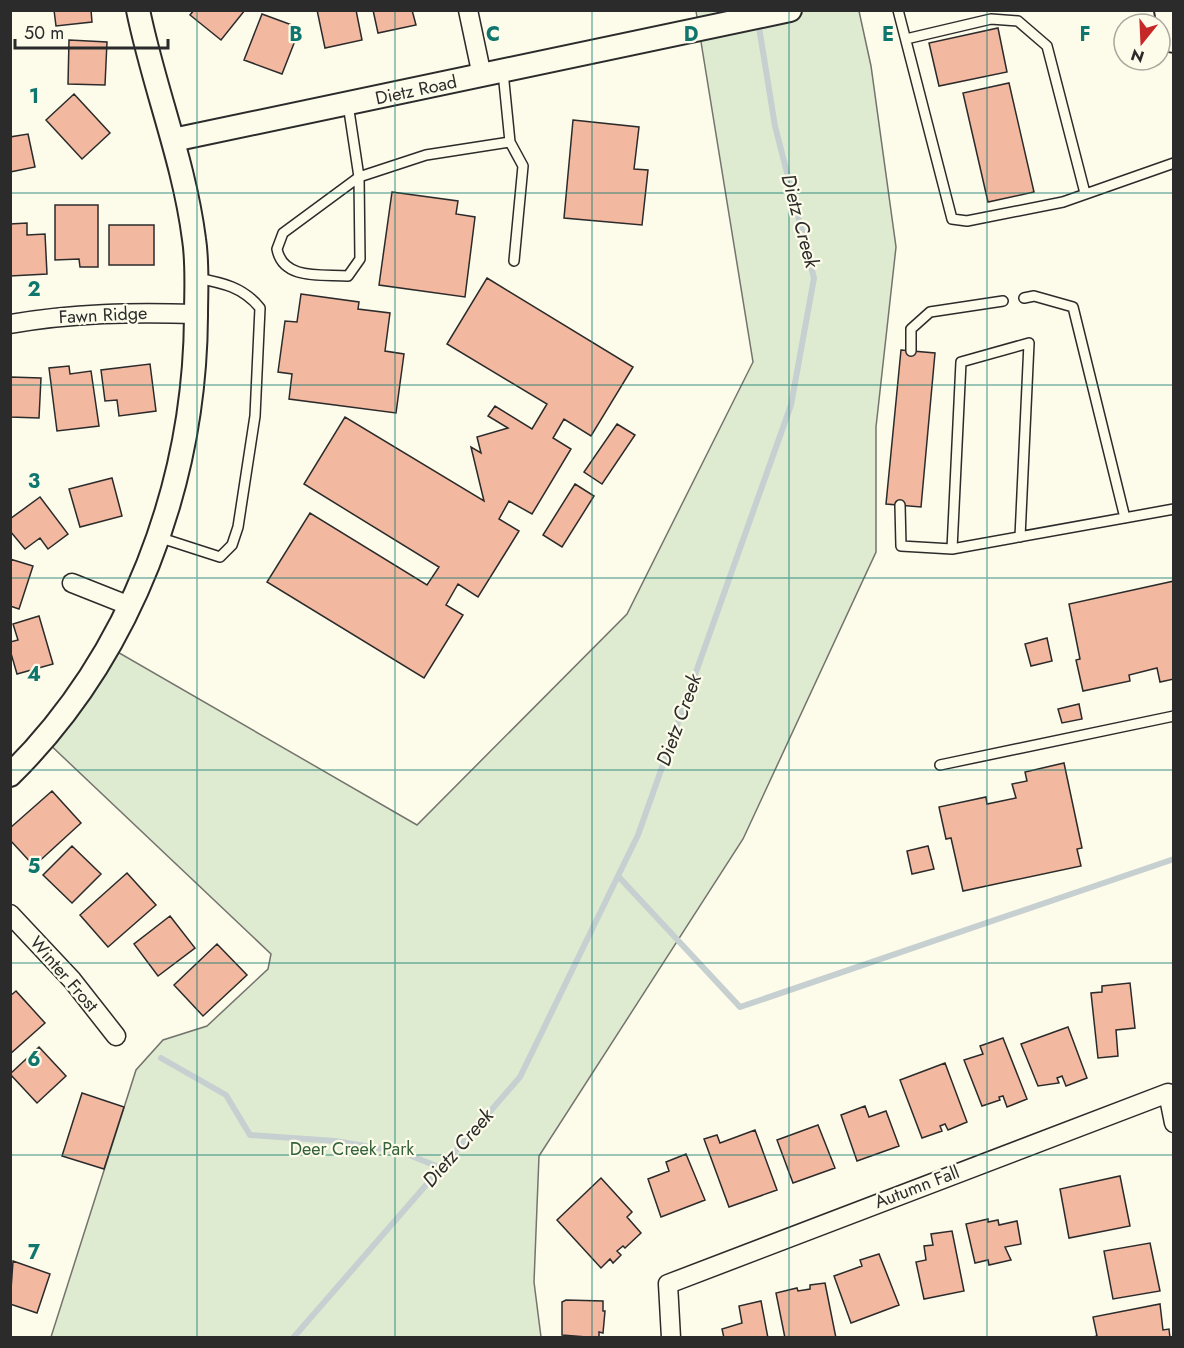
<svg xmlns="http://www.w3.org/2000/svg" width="1184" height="1348" viewBox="0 0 1184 1348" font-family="Jost,sans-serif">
<rect width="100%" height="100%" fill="#fdfbea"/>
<!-- green -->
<path fill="#deebd1" stroke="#74746e" stroke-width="1.5" d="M696,11H859L871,66L896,247L876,427V552L743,839L539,1156L534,1282L541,1337H51L136,1070L163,1040L207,1026L268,969L271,954L44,739L109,647L417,825L627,614L753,362Z"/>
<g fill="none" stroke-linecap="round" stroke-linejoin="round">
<!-- stream -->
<path stroke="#c7d0d0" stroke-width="6" d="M618,876L740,1007L1174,859
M161,1058L226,1095L250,1135L335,1141L402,1152L441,1168
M293,1338L520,1077L638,835L791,405L814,278L775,126L758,21"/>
</g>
<!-- building -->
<path fill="#f2b8a0" stroke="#2b2b2b" stroke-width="1.5" d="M54,10H91L92,22L56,26Z
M194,10H245L221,40L190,15Z
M317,10H356L362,40L325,48Z
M373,10H412L416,25L378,33Z
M262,14L300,28L282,74L244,60Z
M998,28L1007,72L939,86L929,43Z
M69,40L107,42L105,85L68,84Z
M1009,83L1034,192L988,202L963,93Z
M74,94L110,133L82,159L46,120Z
M573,120L639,127L634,169L648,170L642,225L564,218Z
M28,134L35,167L10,172V137Z
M392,192L458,201L456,214L475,217L465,297L379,285Z
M55,205H98V267H80L79,259L55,260Z
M27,223V235L45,234L47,274L10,276V224Z
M109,225H154V265H109Z
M487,278L633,367L591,436L564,419L553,438L571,449L532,514L509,501L499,519L519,531L478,597L458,584L446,605L463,615L424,678L267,582L310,513L427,585L439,567L304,484L345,417L484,501L471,447L481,453L477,437L508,428L488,416L495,406L532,429L547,404L447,344Z
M301,294L359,302L358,309L390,313L385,351L404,354L396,413L289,399L292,374L278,372L285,321L297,322Z
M901,350L935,353L921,507L886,504Z
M150,364L156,411L119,416L117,400L105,401L101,370Z
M69,366L70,374L91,371L99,426L57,431L49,368Z
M10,377L41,378L39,418L10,417Z
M617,424L635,435L602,484L584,472Z
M112,478L122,516L80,527L69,489Z
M575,484L594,496L562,547L543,535Z
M40,497L68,534L48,549L40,538L25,549L10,531V519Z
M10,559L33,566L19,609L10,606Z
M1174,581V679L1160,682L1157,668L1129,675L1130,681L1083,691L1076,660L1080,659L1069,604Z
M39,616L53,664L17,674L10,650V642L18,640L13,624Z
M1047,638L1052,661L1031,666L1025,644Z
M1079,704L1082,719L1062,723L1058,709Z
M1064,763L1082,848L1077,849L1081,866L963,891L951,838L946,839L939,807L986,797L987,804L1016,798L1012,784L1027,781L1025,772Z
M52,791L81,823L34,866L10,840V828Z
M72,846L101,874L72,903L43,875Z
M928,846L934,869L912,874L907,851Z
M127,873L156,905L108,947L80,915Z
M170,916L195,948L158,976L134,944Z
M217,944L247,975L203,1016L174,985Z
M1130,983L1135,1028L1116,1030L1118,1056L1098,1058L1091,993L1102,992V986Z
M16,991L45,1023L10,1054V996Z
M1068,1027L1087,1078L1066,1086L1062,1076L1057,1078L1059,1083L1038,1086L1021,1044Z
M1003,1038L1027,1099L1007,1107L1003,1096L999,1097L1000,1100L982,1106L964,1060L983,1054L980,1046Z
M39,1047L66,1076L37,1103L10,1074Z
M945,1063L967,1122L948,1130L945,1124L940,1126L942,1131L922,1138L900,1080Z
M82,1093L124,1107L104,1169L62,1156Z
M865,1106L869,1117L886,1111L899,1146L857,1161L841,1115Z
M818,1125L835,1168L793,1183L777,1140Z
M755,1130L777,1190L729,1207L704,1139L717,1135L720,1143Z
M686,1154L705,1200L661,1217L648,1179L669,1171L666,1162Z
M1120,1176L1130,1226L1069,1238L1060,1189Z
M601,1178L632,1212L627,1217L641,1233L625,1248L623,1246L617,1251L621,1255L613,1263L610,1259L601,1268L557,1220Z
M988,1219V1222L998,1220L999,1225L1017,1221L1021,1244L1005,1247L1011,1260L989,1265L988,1260L975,1263L966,1224Z
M952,1231L964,1291L924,1299L916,1262L926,1260L924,1246L933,1245L931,1234Z
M1150,1243L1160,1291L1113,1299L1104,1251Z
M879,1254L899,1305L851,1323L834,1276L862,1266L860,1260Z
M13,1261L50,1274L37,1313L10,1304Z
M825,1283L836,1338H785L776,1293L797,1288L798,1291L810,1289V1285Z
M566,1300L603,1301V1311H605L603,1333L599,1332V1338L562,1335V1302Z
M761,1301L768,1338H724L722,1329L742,1323L739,1306Z
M1160,1304L1163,1330L1169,1329L1170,1338H1089L1097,1336L1093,1317Z"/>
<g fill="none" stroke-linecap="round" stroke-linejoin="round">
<!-- service casing -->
<g stroke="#2b2b2b" stroke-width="12">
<path id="service" d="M898,10L952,219L967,221L1063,202L1174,163
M906,39L991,19L1018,21L1047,46L1085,193
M503,72L510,142
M348,104L359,177L283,233L277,249C283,281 323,274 348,276L360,259L359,177L426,155L510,142L523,166L514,261
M1024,298L1034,296L1073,307L1125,518
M911,351V329L930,312L1003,301
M900,505L901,546L952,549L1174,509
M158,537L220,557L232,545L238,527L255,416L260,308C243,287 223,283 197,278
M952,549L961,362L1029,343L1020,537
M940,765L1174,716"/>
</g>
<!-- minor casing -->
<g stroke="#2b2b2b" stroke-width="21">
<path id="minor" d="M468,10L482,76
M10,324C73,313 133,312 196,314
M72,583L130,606
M10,914L72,980L116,1036
M671,1338L668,1284L1168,1093L1174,1123"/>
</g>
<!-- tertiary casing -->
<g stroke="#2b2b2b" stroke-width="26">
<path id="tertiary" d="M173,140L790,10
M10,775C131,656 195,485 196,316C196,291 198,265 194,239C184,161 154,88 138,10"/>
</g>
<!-- primary casing -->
<g stroke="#2b2b2b" stroke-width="32">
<path id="primary" d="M1169,10L1174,38"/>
</g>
<!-- service -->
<use href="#service" stroke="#fdfbea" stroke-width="9"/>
<!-- minor -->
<use href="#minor" stroke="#fdfbea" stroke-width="18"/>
<!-- tertiary -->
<use href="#tertiary" stroke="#fdfbea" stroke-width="22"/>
<!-- primary -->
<use href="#primary" stroke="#fdfbea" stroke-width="28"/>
</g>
<!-- grid -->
<path fill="none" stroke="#0f766e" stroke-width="1.5" stroke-opacity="0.55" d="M197,10V1338M395,10V1338M592,10V1338M789,10V1338M987,10V1338M10,193H1174M10,385H1174M10,578H1174M10,770H1174M10,963H1174M10,1155H1174"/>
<g text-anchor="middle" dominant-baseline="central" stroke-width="4.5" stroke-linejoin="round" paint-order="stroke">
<!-- street labels -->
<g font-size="18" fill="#2b2b2b" stroke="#fdfbea">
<text transform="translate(416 90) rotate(-12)">Dietz Road</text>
<text transform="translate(103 315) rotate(-3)">Fawn Ridge</text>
<text transform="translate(64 974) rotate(49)">Winter Frost</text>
<text transform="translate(917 1187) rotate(-21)">Autumn Fall</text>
</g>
<!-- park labels -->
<g font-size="18" fill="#34623c" stroke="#fdfbea">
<text x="352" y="1149">Deer Creek Park</text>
</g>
<!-- water labels -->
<g font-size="20" font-style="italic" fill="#2b2b2b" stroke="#fdfbea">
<text transform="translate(800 221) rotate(75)">Dietz Creek</text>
<text transform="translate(679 720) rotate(-70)">Dietz Creek</text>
<text transform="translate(458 1148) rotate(-49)">Dietz Creek</text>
</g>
</g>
<g font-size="20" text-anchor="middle" font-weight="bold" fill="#0f766e" stroke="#fdfbea" stroke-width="4.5" stroke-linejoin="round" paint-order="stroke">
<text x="296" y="41">B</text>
<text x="493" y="41">C</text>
<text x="691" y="41">D</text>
<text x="888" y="41">E</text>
<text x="1085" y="41">F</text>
<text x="34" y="103">1</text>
<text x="34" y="296">2</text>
<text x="34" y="488">3</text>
<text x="34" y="681">4</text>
<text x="34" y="873">5</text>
<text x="34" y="1066">6</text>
<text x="34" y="1259">7</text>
</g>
<!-- border -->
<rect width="1184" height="1348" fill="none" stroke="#2b2b2b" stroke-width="24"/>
<!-- north arrow -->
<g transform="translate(1142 42) rotate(198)"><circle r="28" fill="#fdfbea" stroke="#a9a89e" stroke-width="1.5"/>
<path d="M0-4.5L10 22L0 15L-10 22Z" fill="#c62828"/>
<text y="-9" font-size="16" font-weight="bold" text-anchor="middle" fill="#2b2b2b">N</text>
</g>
<!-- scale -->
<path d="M15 39v9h153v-9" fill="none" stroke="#2b2b2b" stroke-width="3"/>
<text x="24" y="39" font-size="18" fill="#2b2b2b" stroke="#fdfbea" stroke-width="4.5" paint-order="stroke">50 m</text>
</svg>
